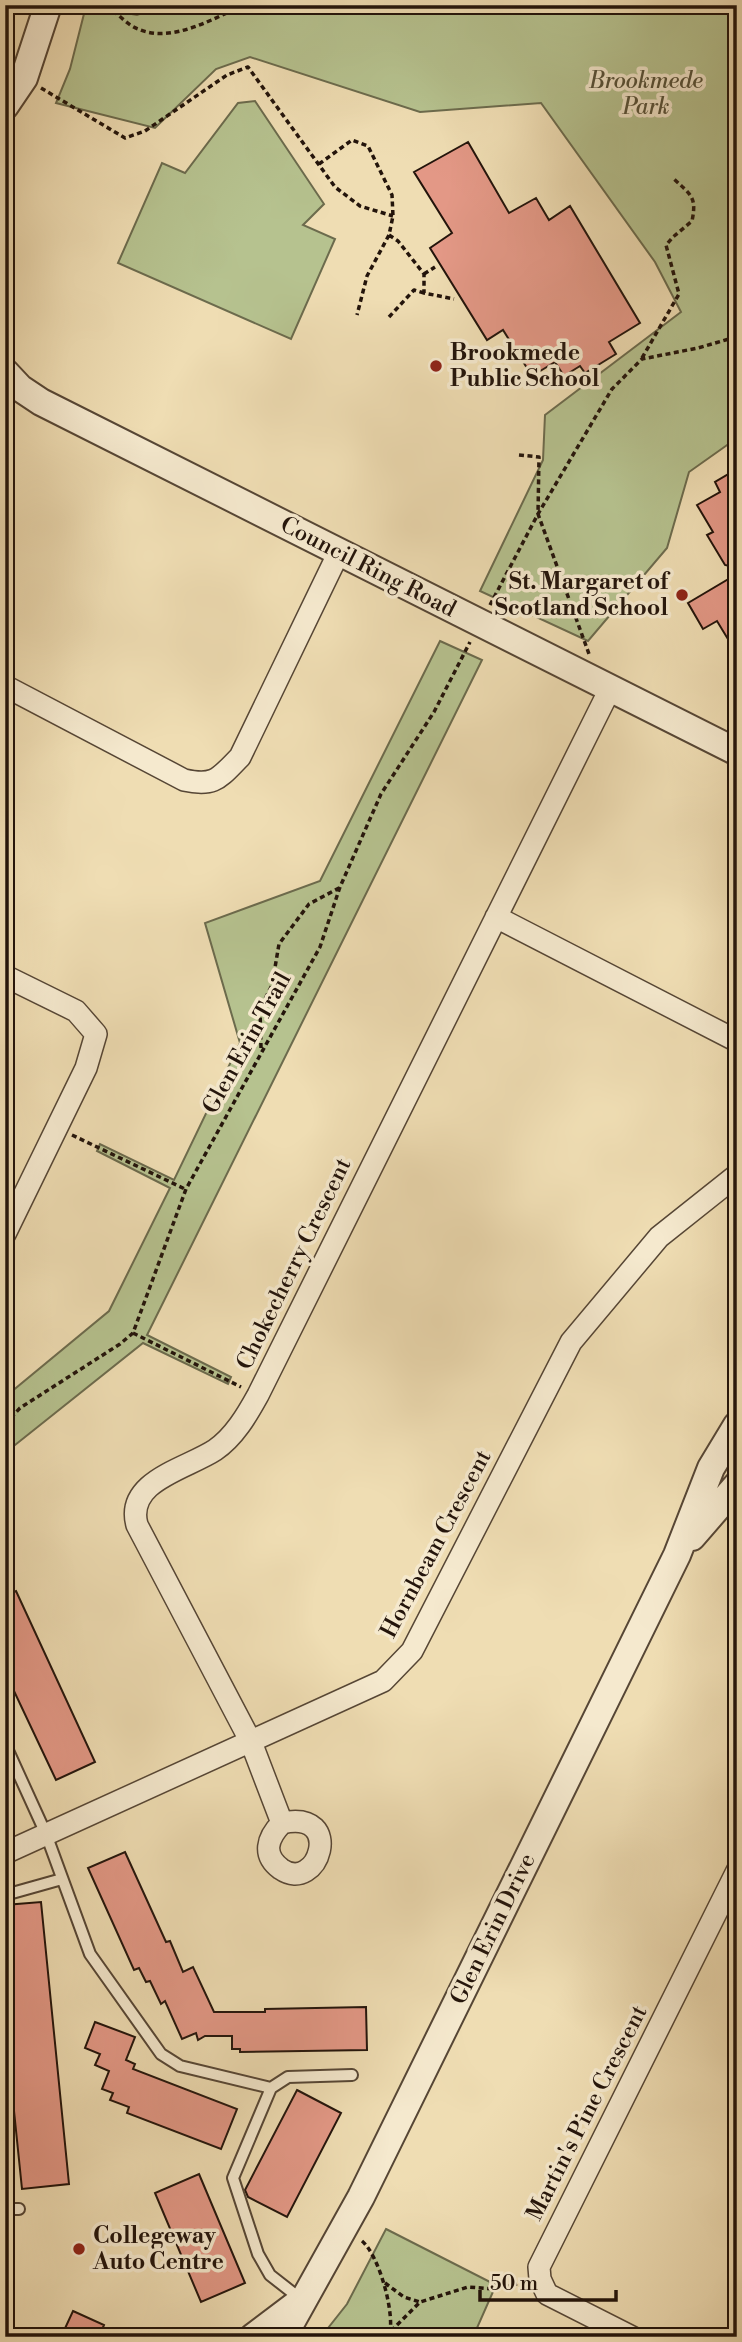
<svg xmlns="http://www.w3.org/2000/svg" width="742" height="2342" viewBox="0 0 742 2342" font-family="'Libre Bodoni',serif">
<rect width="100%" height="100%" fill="#efddb3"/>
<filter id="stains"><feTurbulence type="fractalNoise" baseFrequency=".00286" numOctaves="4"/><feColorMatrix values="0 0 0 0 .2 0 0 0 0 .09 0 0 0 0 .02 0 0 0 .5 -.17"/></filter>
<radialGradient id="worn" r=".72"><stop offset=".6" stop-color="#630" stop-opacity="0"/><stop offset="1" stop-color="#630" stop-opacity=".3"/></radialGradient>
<!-- green -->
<path fill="#b6c28f" stroke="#6c6b4d" stroke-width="2" d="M164,5H737V438L689,472L667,548L588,641L480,591L543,460L545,415L681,312L655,262L541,103L420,112L250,57L216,69L155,128L56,103L70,69L86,6L137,15Z
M255,101L324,204L303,225L335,239L291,339L118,263L162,163L185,173L238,103Z
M440,641L482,660L147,1335L231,1377L228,1384L143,1343L5,1453V1397L109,1311L170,1188L97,1151L100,1144L174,1180L240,1043L205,923L320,881Z
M386,2229L496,2285L473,2337H321L347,2304Z"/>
<!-- building -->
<path fill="#e39886" stroke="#23140b" stroke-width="2" d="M468,142L509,213L536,198L549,220L570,206L640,323L609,342L616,354L585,373L580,366L564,376L555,362L532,376L503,330L487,340L430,248L452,233L414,172Z
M737,469V568L725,565L707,535L713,532L697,505L720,492L715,482Z
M737,574V654L717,621L703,629L688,603Z
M16,1591L95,1762L56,1780L5,1672V1596Z
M125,1852L166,1942L170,1941L183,1972L193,1967L214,2012H265V2009L366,2007L367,2050L240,2052V2049H232V2036H205L198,2040L196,2033L182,2039L165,2001L161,2004L150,1981L146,1982L139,1968L134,1970L88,1868Z
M41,1902L69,2184L22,2189L5,2023V1905Z
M95,2022L135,2037L126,2060L135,2064L133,2069L237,2109L221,2149L127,2113L129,2107L110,2100L113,2093L102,2089L109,2071L95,2065L100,2054L85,2048Z
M297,2090L341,2113L287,2217L248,2197L245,2190Z
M199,2174L245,2283L201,2302L155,2193Z
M73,2311L104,2325L99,2337H61Z"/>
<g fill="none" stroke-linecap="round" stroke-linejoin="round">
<!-- service casing -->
<g stroke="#564635" stroke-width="14">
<path id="service" d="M5,1744L46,1834L90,1954L161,2054L180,2066L271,2088L233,2178L258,2254L270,2275L302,2300
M5,1895L62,1879
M271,2088L288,2077L352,2075
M5,2205L10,2209H19"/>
</g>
<!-- minor casing -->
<g stroke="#564635" stroke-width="24">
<path id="minor" d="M5,686L184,780C215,787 219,778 240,757L339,552
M496,917L737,1041
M5,976L76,1011L96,1034L86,1068L5,1234
M282,1823C346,1809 318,1895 281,1869C262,1855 267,1838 282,1823L251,1742L137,1525C125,1481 186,1469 215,1450C234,1437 247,1415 258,1395L610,689
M5,1853L383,1681L412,1651L571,1342L659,1237L737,1175
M632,2337L547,2294L540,2279L539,2267L737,1871"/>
</g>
<!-- tertiary casing -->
<g stroke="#564635" stroke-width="30">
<path id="tertiary" d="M5,106L24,78L48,5
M5,372L20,388L41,402L737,752
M692,1537L737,1485
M253,2337L298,2303
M283,2337L361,2197L677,1555L711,1468L737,1425"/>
</g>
<!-- path -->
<path stroke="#23140b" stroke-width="3.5" stroke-dasharray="5 3.5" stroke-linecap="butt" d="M107,5C117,13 127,25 138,29C172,44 214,18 244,5
M41,88L125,138L145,131L227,75L248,67L335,187L360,206L393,216
M319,164L352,140L368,146L392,195L393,216L389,235L367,276L357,315
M389,235L398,241L424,274V293L454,299
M424,274L435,267
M389,317L414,290L424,293
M642,358L679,294L666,245L673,237L692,221C697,197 691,195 674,179
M519,455L539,457L538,514L589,654
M490,605L538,514L612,389L642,359L698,348L729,339L737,334
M261,1048L260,1009L272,985L279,944L309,904L339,888
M72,1135L185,1189
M133,1333L241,1387
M5,1424L20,1408L120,1344L133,1333L186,1189L320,947L340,887L381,794L434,712L470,642
M5,1554L7,1558L5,1563
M362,2241C379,2255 396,2315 389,2337
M385,2283L404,2297L420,2302
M391,2331L420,2302L468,2287L494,2289L521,2283"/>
<!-- service -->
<use href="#service" stroke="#f5e9ce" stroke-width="10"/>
<!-- minor -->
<use href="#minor" stroke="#f5e9ce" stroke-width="21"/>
<!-- tertiary -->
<use href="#tertiary" stroke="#f5e9ce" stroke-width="26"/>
</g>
<!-- markers -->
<g fill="#8f2418" stroke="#f5e9ce" stroke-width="2.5">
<circle cx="436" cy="366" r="7"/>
<circle cx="682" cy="595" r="7"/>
<circle cx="79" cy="2249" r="7"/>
</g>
<g text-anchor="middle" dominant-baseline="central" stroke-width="7" stroke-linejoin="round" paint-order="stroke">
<!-- park labels -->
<g font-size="23" font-style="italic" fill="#565139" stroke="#f5e9ce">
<text x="646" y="81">Brookmede<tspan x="646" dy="26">Park</tspan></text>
</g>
<!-- poi labels -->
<g font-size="23" font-weight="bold" fill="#23140b" stroke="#f5e9ce" text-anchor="start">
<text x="450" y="353">Brookmede<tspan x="450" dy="26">Public School</tspan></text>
<text x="668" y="582" text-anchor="end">St. Margaret of<tspan x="668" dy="26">Scotland School</tspan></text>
<text x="93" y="2236">Collegeway<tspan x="93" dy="26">Auto Centre</tspan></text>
</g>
<!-- street labels -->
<g font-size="23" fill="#23140b" stroke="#f5e9ce">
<text transform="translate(368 567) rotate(27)">Council Ring Road</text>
<text transform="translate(247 1043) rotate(-61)">Glen Erin Trail</text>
<text transform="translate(294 1264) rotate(-64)">Chokecherry Crescent</text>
<text transform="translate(436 1544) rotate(-62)">Hornbeam Crescent</text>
<text transform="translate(493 1929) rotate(-64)">Glen Erin Drive</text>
<text transform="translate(587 2113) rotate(-63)">Martin's Pine Crescent</text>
</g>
</g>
<!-- margin -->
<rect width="742" height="2342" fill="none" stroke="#efddb3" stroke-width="28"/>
<rect x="7" y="7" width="728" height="2328" fill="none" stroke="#23140b" stroke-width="3.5"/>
<rect x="14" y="14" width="714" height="2314" fill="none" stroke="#23140b" stroke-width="2"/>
<!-- scale -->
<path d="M480 2290v10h136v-10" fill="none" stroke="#23140b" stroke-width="3.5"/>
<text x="490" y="2290" font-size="21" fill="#23140b" stroke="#f5e9ce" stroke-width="5" paint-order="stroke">50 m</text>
<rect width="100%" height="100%" filter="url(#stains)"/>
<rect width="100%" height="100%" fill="url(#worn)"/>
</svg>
